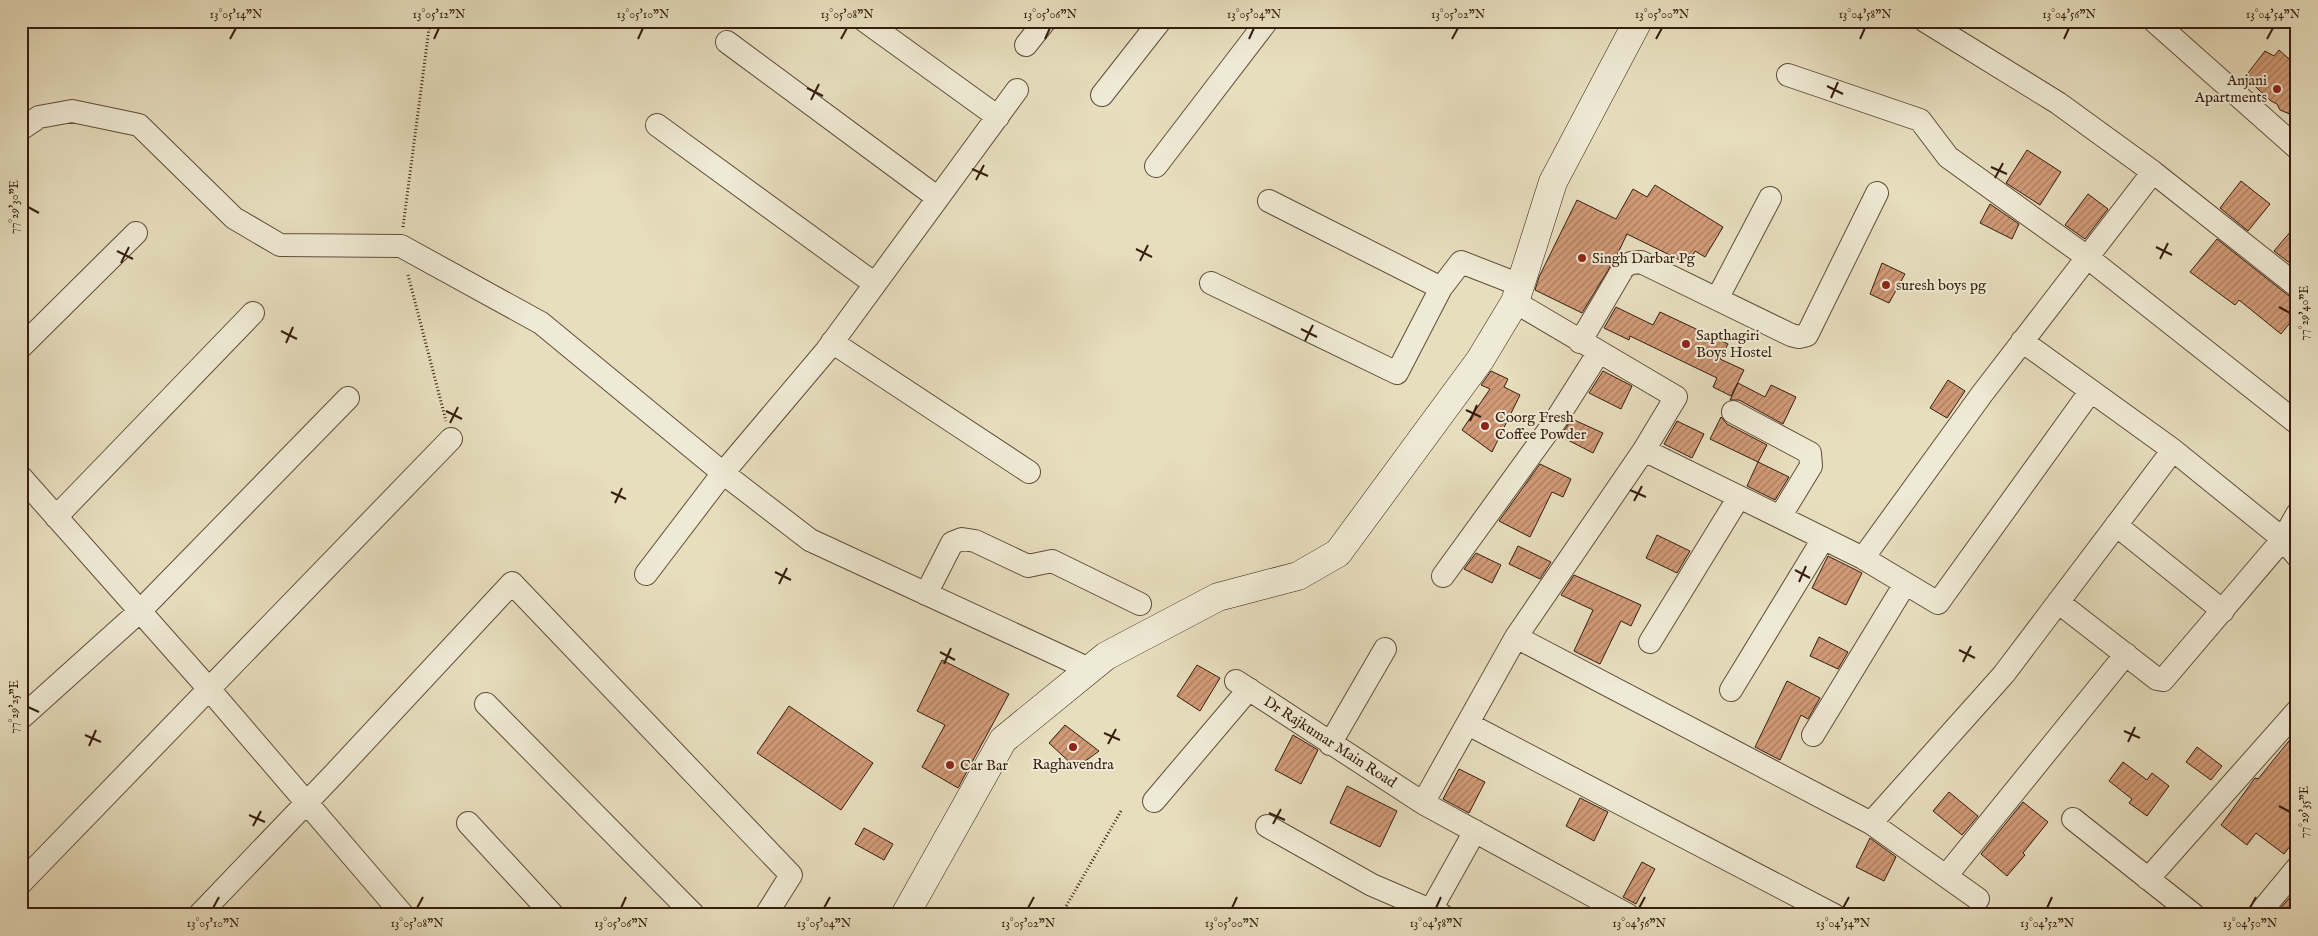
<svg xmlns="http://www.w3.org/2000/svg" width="2318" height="936" viewBox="0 0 2318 936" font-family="'IM FELL English',serif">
<defs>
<pattern id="building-hatch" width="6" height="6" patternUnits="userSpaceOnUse" patternTransform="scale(1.25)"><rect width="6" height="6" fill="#d19a77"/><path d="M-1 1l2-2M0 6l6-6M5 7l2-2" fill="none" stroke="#aa7d60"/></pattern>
</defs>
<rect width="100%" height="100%" fill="#e7debe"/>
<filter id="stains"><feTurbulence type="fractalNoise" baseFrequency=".004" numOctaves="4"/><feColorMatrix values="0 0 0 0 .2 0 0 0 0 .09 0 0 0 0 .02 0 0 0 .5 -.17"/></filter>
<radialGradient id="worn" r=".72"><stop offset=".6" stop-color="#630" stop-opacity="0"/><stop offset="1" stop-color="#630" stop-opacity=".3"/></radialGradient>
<!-- building -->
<path fill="url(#building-hatch)" stroke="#361d0e" d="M2279,50L2297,66V117L2280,110L2277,104L2271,101L2245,77L2265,51L2274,56Z
M2027,150L2061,172L2040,205L2006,183Z
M2241,181L2270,204L2248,231L2220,208Z
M1655,185L1723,227L1705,257L1695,251L1688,264L1627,234L1616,257L1582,313L1535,290L1539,277L1577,200L1616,219L1633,189L1647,197Z
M2088,194L2108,209L2085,239L2065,225Z
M1990,204L2019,224L2012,239L1980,223Z
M2297,224V265L2295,267L2274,251Z
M2217,239L2289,296L2297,299V314L2281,334L2239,300L2235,305L2190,272Z
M1882,263L1905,274L1889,303L1870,294Z
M1616,307L1653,325L1660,312L1728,344L1720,359L1744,370L1731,396L1713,387L1717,378L1630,336L1629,340L1604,328Z
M1491,371L1508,379L1504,387L1520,395L1492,452L1462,430L1490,389L1481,385Z
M1603,371L1632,386L1621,409L1589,393Z
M1948,380L1965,391L1947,418L1930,408Z
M1738,383L1765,397L1771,385L1796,397L1783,424L1739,400H1730Z
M1721,417L1727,424L1767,445L1758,462L1710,439Z
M1572,419L1603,433L1593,453L1560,436Z
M1677,421L1704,434L1692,458L1664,444Z
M1758,462L1789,477L1775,500L1747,486Z
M1540,464L1571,479L1563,497L1552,492L1530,537L1499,521Z
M1657,535L1690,551L1677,573L1646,558Z
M1518,546L1551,562L1540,579L1509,564Z
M1476,553L1501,565L1492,583L1464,569Z
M1828,556L1862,573L1846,605L1812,588Z
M1574,575L1641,605L1631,626L1621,621L1600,664L1574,651L1593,610L1561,595Z
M1819,637L1848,652L1838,669L1810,656Z
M942,660L1009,694L958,788L922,767L945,725L917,711Z
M1197,665L1220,678L1200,711L1177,696Z
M1787,681L1820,698L1808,719L1801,715L1780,760L1755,747Z
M789,706L873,763L841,810L757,753Z
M1065,725L1099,751L1076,768L1049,743Z
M2297,731V837L2284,854L2256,833L2247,845L2221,825L2255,778L2258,779Z
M1293,735L1318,750L1301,784L1275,770Z
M2197,747L2222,766L2211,780L2186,762Z
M2123,762L2147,780L2152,773L2169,786L2147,816L2129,803L2132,799L2109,781Z
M1459,769L1485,782L1469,813L1443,799Z
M1347,786L1397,811L1380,847L1330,823Z
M1949,792L1978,816L1962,835L1933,811Z
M1580,798L1608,812L1594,841L1566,826Z
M2023,802L2048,822L2023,853L2025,855L2007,876L1981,854Z
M864,828L893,844L884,860L855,844Z
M1870,838L1896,857L1884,881L1856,867Z
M1642,862L1655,869L1636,904L1623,897Z
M2297,889V915H2286L2279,910Z"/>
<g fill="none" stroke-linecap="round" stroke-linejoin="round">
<!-- street casing -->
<g stroke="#624d3a" stroke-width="24">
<path id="street" d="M865,21L998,117
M1925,21L2058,103L2153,172L2297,286
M2154,21L2297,148
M727,42L938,198
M1026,45L1045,21
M1788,75L1920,120L1948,157L2087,257L2297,423
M1102,95L1160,21
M657,125L875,284
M21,129L39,117L72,111L139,125L234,218L280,245L401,246L541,323L723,473L810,540L1089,669
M1156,166L1267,21
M1269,201L1441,288
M1211,283L1397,373L1441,288L1461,262L1520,285
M1717,299L1770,198
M2022,341L2173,450L2283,539L2297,556
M832,342L1029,472
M1580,342L1624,267L1631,263L1641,262L1791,335L1799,337L1807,335L1877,193
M21,347L136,233
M1733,412L1810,453L1811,466L1780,517
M1644,450L1863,558L1938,603L2090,392
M21,477L209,689L403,915
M56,517L253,313
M2116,525L2223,611
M1863,558L1982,394L2153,172
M646,574L723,473L826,351L1017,90
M1443,576L1556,420L1599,352
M926,594L952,543L962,539L975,541L1028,566L1052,561L1140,604
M2058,602L2157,679L2163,680L2283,539L2297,514
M1516,637L1871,823L1978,899
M1650,642L1739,497
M1236,681L1423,803L1628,915
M1731,690L1823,539
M486,704L694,915
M21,718L140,611L348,398
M1468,724L1834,915
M1813,735L1905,584
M1330,744L1385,649
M1154,801L1249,689
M1423,803L1516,637L1644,450L1676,397L1515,302
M2073,819L2194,915
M468,823L553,915
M1871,823L2004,674L2173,450
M1267,826L1372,885L1442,915
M1946,876L2126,654
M2148,879L2297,711
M21,883L451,439
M199,915L335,773L512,583L791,875L766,915
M1428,915L1475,831
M2258,915L2297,868"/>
</g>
<!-- secondary casing -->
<g stroke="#361d0e" stroke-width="29">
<path id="secondary" d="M905,915L1003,740L1106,656L1218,597L1298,576L1338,553L1480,360L1515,302L1553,182L1638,21"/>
</g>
<!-- path -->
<path stroke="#361d0e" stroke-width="3" stroke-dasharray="1 2.5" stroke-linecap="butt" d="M403,227L430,21
M408,275L446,421
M1061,915L1121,811"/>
<!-- street -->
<use href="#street" stroke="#efead5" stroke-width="22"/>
<!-- secondary -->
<use href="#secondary" stroke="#efead5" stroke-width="28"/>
</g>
<!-- ticks -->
<path fill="none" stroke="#361d0e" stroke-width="2" d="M230,39L236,28M434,39L439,28M638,39L643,28M841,39L847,28M1045,39L1050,28M1249,39L1254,28M1452,39L1458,28M1656,39L1662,28M1860,39L1865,28M2064,39L2069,28M2267,39L2273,28M1827,86L1843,94M807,88L823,96M1831,98L1838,82M811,100L819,84M1991,167L2007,174M972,169L988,176M1995,178L2003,163M976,180L984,165M28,207L39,213M2156,247L2172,255M1136,249L1152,257M117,251L133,259M2160,259L2168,243M1140,261L1148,245M121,263L129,247M2279,307L2290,313M1301,329L1317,337M281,331L297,339M1305,341L1313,325M286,343L293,327M1466,410L1481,417M446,411L462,419M1470,421L1477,405M450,423L458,407M1630,490L1646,497M611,492L626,499M1634,501L1642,486M615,503L622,488M1795,570L1810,578M775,572L791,580M1799,582L1806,566M779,584L787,568M1959,650L1975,658M940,652L955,660M1963,662L1971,646M944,664L951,648M28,707L39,712M2124,731L2140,738M1104,733L1120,740M85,735L101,742M2128,742L2135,727M1108,744L1116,729M89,746L96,730M2279,806L2290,812M1269,813L1285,820M249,815L265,822M1273,824L1281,809M253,826L261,811M213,908L219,897M417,908L423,897M621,908L626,897M824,908L830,897M1028,908L1034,897M1232,908L1237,897M1436,908L1441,897M1639,908L1645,897M1843,908L1849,897M2047,908L2052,897M2250,908L2256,897"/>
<!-- markers -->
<g fill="#8f2418" stroke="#efead5" stroke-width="2">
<circle cx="2277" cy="89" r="5"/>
<circle cx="1582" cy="258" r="5"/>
<circle cx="1886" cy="285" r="5"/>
<circle cx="1686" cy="344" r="5"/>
<circle cx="1485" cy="426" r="5"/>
<circle cx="1073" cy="747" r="5"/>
<circle cx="950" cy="765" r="5"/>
</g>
<g text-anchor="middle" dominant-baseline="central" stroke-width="4" stroke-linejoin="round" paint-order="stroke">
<!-- poi labels -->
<g font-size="15" fill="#361d0e" stroke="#efead5" text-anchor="start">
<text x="2267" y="80" text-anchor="end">Anjani<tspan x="2267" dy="17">Apartments</tspan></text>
<text x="1592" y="258">Singh Darbar Pg</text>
<text x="1896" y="285">suresh boys pg</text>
<text x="1696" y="335">Sapthagiri<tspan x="1696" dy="17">Boys Hostel</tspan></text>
<text x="1495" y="417">Coorg Fresh<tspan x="1495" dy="17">Coffee Powder</tspan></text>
<text x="1073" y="764" text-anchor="middle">Raghavendra</text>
<text x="960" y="765">Car Bar</text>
</g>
<!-- street labels -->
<g font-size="15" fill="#361d0e" stroke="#efead5">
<text transform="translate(1330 742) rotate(33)">Dr Rajkumar Main Road</text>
</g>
</g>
<!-- margin -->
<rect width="2318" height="936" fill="none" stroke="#e7debe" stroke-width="55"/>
<rect x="28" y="28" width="2262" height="880" fill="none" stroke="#361d0e" stroke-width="2"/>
<g font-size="12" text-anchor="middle" fill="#361d0e">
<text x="236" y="18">13°05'14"N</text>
<text x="439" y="18">13°05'12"N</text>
<text x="643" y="18">13°05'10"N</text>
<text x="847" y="18">13°05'08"N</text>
<text x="1050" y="18">13°05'06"N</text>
<text x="1254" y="18">13°05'04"N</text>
<text x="1458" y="18">13°05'02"N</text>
<text x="1662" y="18">13°05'00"N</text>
<text x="1865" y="18">13°04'58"N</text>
<text x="2069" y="18">13°04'56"N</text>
<text x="2273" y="18">13°04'54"N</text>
<text transform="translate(14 207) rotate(-90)" y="4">77°29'30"E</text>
<text transform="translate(2304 313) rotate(-90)" y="4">77°29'40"E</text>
<text transform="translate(14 707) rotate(-90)" y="4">77°29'25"E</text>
<text transform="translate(2304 812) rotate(-90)" y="4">77°29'35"E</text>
<text x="213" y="927">13°05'10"N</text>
<text x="417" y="927">13°05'08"N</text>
<text x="621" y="927">13°05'06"N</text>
<text x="824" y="927">13°05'04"N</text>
<text x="1028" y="927">13°05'02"N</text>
<text x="1232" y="927">13°05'00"N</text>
<text x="1436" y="927">13°04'58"N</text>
<text x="1639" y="927">13°04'56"N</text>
<text x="1843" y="927">13°04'54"N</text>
<text x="2047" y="927">13°04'52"N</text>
<text x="2250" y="927">13°04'50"N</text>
</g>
<rect width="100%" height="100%" filter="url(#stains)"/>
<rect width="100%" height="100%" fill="url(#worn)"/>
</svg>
